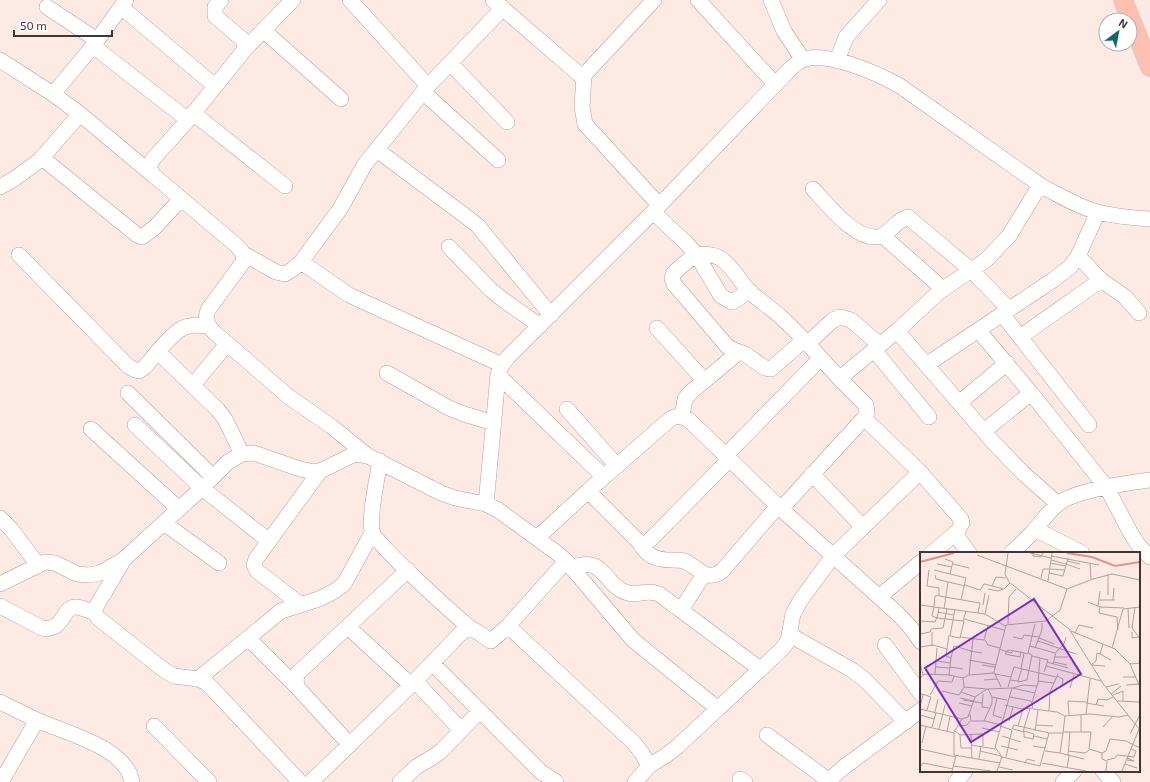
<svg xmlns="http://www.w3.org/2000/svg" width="1150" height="782" viewBox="0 0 1150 782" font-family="'Exo 2',sans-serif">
<rect width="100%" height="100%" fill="#feeae5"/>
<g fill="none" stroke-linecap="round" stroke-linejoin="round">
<!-- minor casing -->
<g stroke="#b2a09b" stroke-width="16">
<path id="minor" d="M221,0L215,7V16L243,40L246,48L188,120L153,159C149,166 149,169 153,175L236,245L244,254L243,262L208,310C204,321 207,325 215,333L289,397L331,426L368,456
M350,0L428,86
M493,0L580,75L586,73L654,0
M698,0L775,84
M771,0L784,31L803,60
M47,7L97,40
M121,7L215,86
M263,30L341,99
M93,46L188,120
M246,48L293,0
M0,60L53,94L80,114L153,175
M837,61L846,37L879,0
M450,63L507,122
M584,75L582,107L585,124L659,205
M423,92L498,160
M53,94L93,46L126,0
M193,113L285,186
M377,150L468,218L478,226L551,315
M40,160L80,114
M0,187L14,179L40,160L46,161L137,235L142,237L154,228L181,199
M813,189C827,204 858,244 881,236C891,232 895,221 908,217L972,271L1009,309
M653,212L686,243L696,254L721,296L732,302L750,291
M883,236L943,289
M449,247L491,290L502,299L540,326
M244,254L276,272L285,274L293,269L301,262L340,209L365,164L428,86L503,8
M19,255L128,366L135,370L139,371L145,367C154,356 171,334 183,328C190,324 200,325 208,326
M1078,256L1101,280L1125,297L1139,313
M301,262L349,295L502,365
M1002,314L1089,425
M657,328L704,380
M978,330L1031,393L1107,488L1130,532L1139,546L1150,557
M897,331L994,443L1023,473L1058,504
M1020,337L1101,280
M804,340L771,369L765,368L745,354L734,350L727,346L674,284L672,278L674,273L679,268L696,254C704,254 713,254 720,258C733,266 740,282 750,292C760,301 771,308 781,317C803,337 822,360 842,381
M807,344L833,320L840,317L851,320L880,345
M874,350L929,417
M158,352L218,410L225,419L242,454
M926,365L1053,280L1070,267L1078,256L1098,212
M387,373L449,408L464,414L494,423
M498,375L604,477
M193,385L227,344
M128,393L213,477
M959,403L1007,363
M567,409L617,466
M682,416L685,399L691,392L739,352
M864,418L920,472L961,519L962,523L958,531L932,553
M135,425L202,488L269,541
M91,429L179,509
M984,431L1031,393
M725,456L821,358
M380,461C377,480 369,514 372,531C374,543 455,615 470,628
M812,474L863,527
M588,491L639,542L643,544L648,542L729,460
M486,504L498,375L502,365L508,357L653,212L792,67C795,65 798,62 802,60C826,50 879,74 900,86L1040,185C1058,195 1077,206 1097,212C1114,216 1133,218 1150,219
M781,509L864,418L867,412L866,405L842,381L846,373L897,331L939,292L986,260L1009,236L1040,185
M0,518L11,529L38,565
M164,523L219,563
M1035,529L1082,553
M955,534L969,553
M537,538L588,491L669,420C676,415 681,416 689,420L781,509L898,614L911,628L921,642
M639,542C647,556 655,560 672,560C676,560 681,560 684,561C699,567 706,583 722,571L778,506
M1011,553C1018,547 1025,540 1031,534C1040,524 1048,512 1058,504C1075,490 1127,483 1150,480
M123,561L96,607L95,613L98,618L164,670L174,676L198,679L207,683L300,782
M566,561L633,640L717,708
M571,568C606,554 603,586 628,593C639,596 645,589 659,594L760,669
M0,584L45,562L55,563L77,574L89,575L100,573L123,560L202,488L228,462L242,454L254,453L300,469L310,471H320L355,454L368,456L441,493L455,498L486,504L498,510L557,553L566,561L508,626L491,641C483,637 478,631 470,628L461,633L411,685L311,782
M879,597L921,562
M300,604L257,571L254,565L256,559L320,471
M0,606L42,628C65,632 62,605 77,607C83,608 90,611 95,613
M681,610L704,574
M508,626L633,742L642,753L649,766L635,782
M348,627L411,685
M790,635L852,670L865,680L906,722
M248,638L297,687
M885,645L921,694
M432,663L541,772L556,782
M198,679L281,611L319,599L333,592L344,584L372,533
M415,681L461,730
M0,702C15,709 29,717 44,723C70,734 127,749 132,782
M154,726L209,782
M767,735L828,780
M350,745L297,687L296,679L298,673L408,570
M649,766L665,756L677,747L782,649L788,641L793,614L800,601L833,556L920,472
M1103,771L1113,782
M740,779L745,782
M1,782L37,720
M400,782L416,767L433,757L441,751L480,711
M827,782L844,767L921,710
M956,782L965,771
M1063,782L1074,771"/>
</g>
<!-- major casing -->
<g stroke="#d1cfcf" stroke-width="20">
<path id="major" d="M1123,0L1150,67"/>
</g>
<!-- minor -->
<use href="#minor" stroke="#fff" stroke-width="15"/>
<!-- major -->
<use href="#major" stroke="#fdbfb0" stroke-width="19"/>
</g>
<!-- overview -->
<g transform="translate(920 552)">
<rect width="220" height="220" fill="#feeae5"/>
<path fill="none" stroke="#dd9584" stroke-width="2" d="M147,1L172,5L195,14L220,10M0,10L34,1"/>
<path fill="none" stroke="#b2a29f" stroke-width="1" d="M88,1L85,22L89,30L149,77L184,133L220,178M110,1L131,6M113,1V4L121,5L123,1M57,3L147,37M131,4L179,13M25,7L33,10L30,22M131,8L146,12M147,9L160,12M130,11L146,14M17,12L32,15M33,12L49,16M146,12L160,17M170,12L171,27M130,17L145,18M9,18L7,34L19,36V44L60,51L58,61M14,18L46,26L41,48M129,21L143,24L148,6M15,23L16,27L45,34M121,26L123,17H129M128,29L132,1M45,33L60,38L64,32L84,37L90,31M72,34L76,25L86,26M68,37L78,39L83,37M188,43V22M179,48H195M193,48L194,36M168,50L180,55L204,56M0,53L65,62L85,74M63,53L65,41M178,54L180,39M14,55L15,44L19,43M14,55L12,64L17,66M180,55L179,61L197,65L198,78M215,55L212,76L219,85M19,56L17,66L43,69L46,59M208,56L209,76M24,57L28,30M35,57L30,84L40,86L44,69M18,60L34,63M65,62L69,43M44,67L84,78M0,69L15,70L17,65M88,72L89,45L96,37M151,79L195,97L210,112L220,111M212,80V86L219,85M155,81L159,73L173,76M0,82L10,80L11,77L23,76L27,57M29,83L26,104L31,106L29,123L43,126L44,135L67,137M40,85L64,88L68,73M93,85L102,87L104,83L119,85M119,86L134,92M65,88L68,93L80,96M118,89L156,102M12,94V80M110,94L135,101M0,95L13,93L27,97M115,96L122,78V71M192,96L203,57L220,55M79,97L91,101L93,99M50,99L62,101M101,100L100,105L85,102L88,98L100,100H101L108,102M180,102L191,108M112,104L128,108L124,120M135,105H148M31,106L34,94L51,99M49,108L76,113M17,109L30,111M127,110L148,116M134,110L147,113M0,111L3,123M133,112L136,100L144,92L146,85M210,112L220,135M62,113L75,115M171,113L176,109L177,101L180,102L183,92M172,113L185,114M126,114L181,129M16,115L30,116M30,115L43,117M101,116L104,101M109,118L112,103L108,101L115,72M15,122L17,96M75,122L91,125M49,123L74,121M137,124L143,127L142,135M203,125H216M0,126L5,122L30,123M43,126L49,123L53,87M64,128L77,127M90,128L98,129L102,116M118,129L134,131M98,130L107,128L109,118M206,133L219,132M81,135L74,120L86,73L126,69L140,58L147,37L173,27L192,22L220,28M88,135L94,115L136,125M186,135L198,132M92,136L115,141M93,136L103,133L117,134M150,136L154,123M68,137L72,145L87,148M22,139L39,143L44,135M41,140L55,145M0,141L3,143L0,155M2,142L11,145L7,158M63,142L62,155L69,156M191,142L201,134M10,143L18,129L32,130L34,124M193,143L203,139V149M90,145L111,149L113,157L137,160L145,164M40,146L53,149M77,146L73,163L82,166M43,148L62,151M197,149L220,150M112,150L118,131L120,106M39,151L52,154M166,151L184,154M85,153L102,157L112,156M176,153L178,147L187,148L193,145M0,157L42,167M129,159L130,140L138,122M15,160L18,147M50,162L51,169H65L81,173M166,162L170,127M0,163L14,167M149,163L148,149L166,150M64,169L72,151V145M89,169L93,155M0,173L34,181V203L80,211M116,173L133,174M39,174L47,173L50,169M80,174L92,178L86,205M98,174L103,157M12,175L16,161M183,175L193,164M62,176L79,180M19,177L25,153M92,177L94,173L129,181M93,177L104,180V185L113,187L114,182L104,179M35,179L40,183L63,182V194M115,179L118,158M27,180L30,164M34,180L42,167L48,165L55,145L67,137L92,136L75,195L82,205M103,180L110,156M143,180H171L169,197L182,201V207L187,209L186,219M161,180V163M51,182L52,206M210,182L220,163M40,183L41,196H51M82,184L101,190M114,184L127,187M2,191L6,174M51,193L75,197M81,194L98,198M113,194L126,196M0,197L36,205M60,199L81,204M125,199L140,201L143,181M148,199L165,201L169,198M140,201L164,207M182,201L186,199L190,187L206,189L220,196M148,204L150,180M59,207L61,194M187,208L195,206L197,203L214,205L216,199L211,197M207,208L214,209L207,206M105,211L107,207L115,209M122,211L166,219M205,212L217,216M33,214L71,219M0,215L3,211L33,217M79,215L93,218M147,216L149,204M32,219L36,204M77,219L82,205L120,214L129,181H143L145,164L170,162L199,165L208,163M202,219L219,177"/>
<path fill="#7b2cbf" fill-opacity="0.15" stroke="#7b2cbf" stroke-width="2" d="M114,47L161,122L51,190L5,116Z"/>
<rect width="220" height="220" fill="none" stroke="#3f3736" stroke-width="2"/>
</g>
<!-- north arrow -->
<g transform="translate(1118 32) rotate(32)"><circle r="19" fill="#ffffff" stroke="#b2afaf"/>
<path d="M0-3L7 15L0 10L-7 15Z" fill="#18666c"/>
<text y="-6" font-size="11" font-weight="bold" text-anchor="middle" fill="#3f3736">N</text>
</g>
<!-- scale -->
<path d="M14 30v6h98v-6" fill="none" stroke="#3f3736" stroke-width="2"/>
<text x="20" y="30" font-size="12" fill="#3f3736" stroke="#ffffff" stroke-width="3" paint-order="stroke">50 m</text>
</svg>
